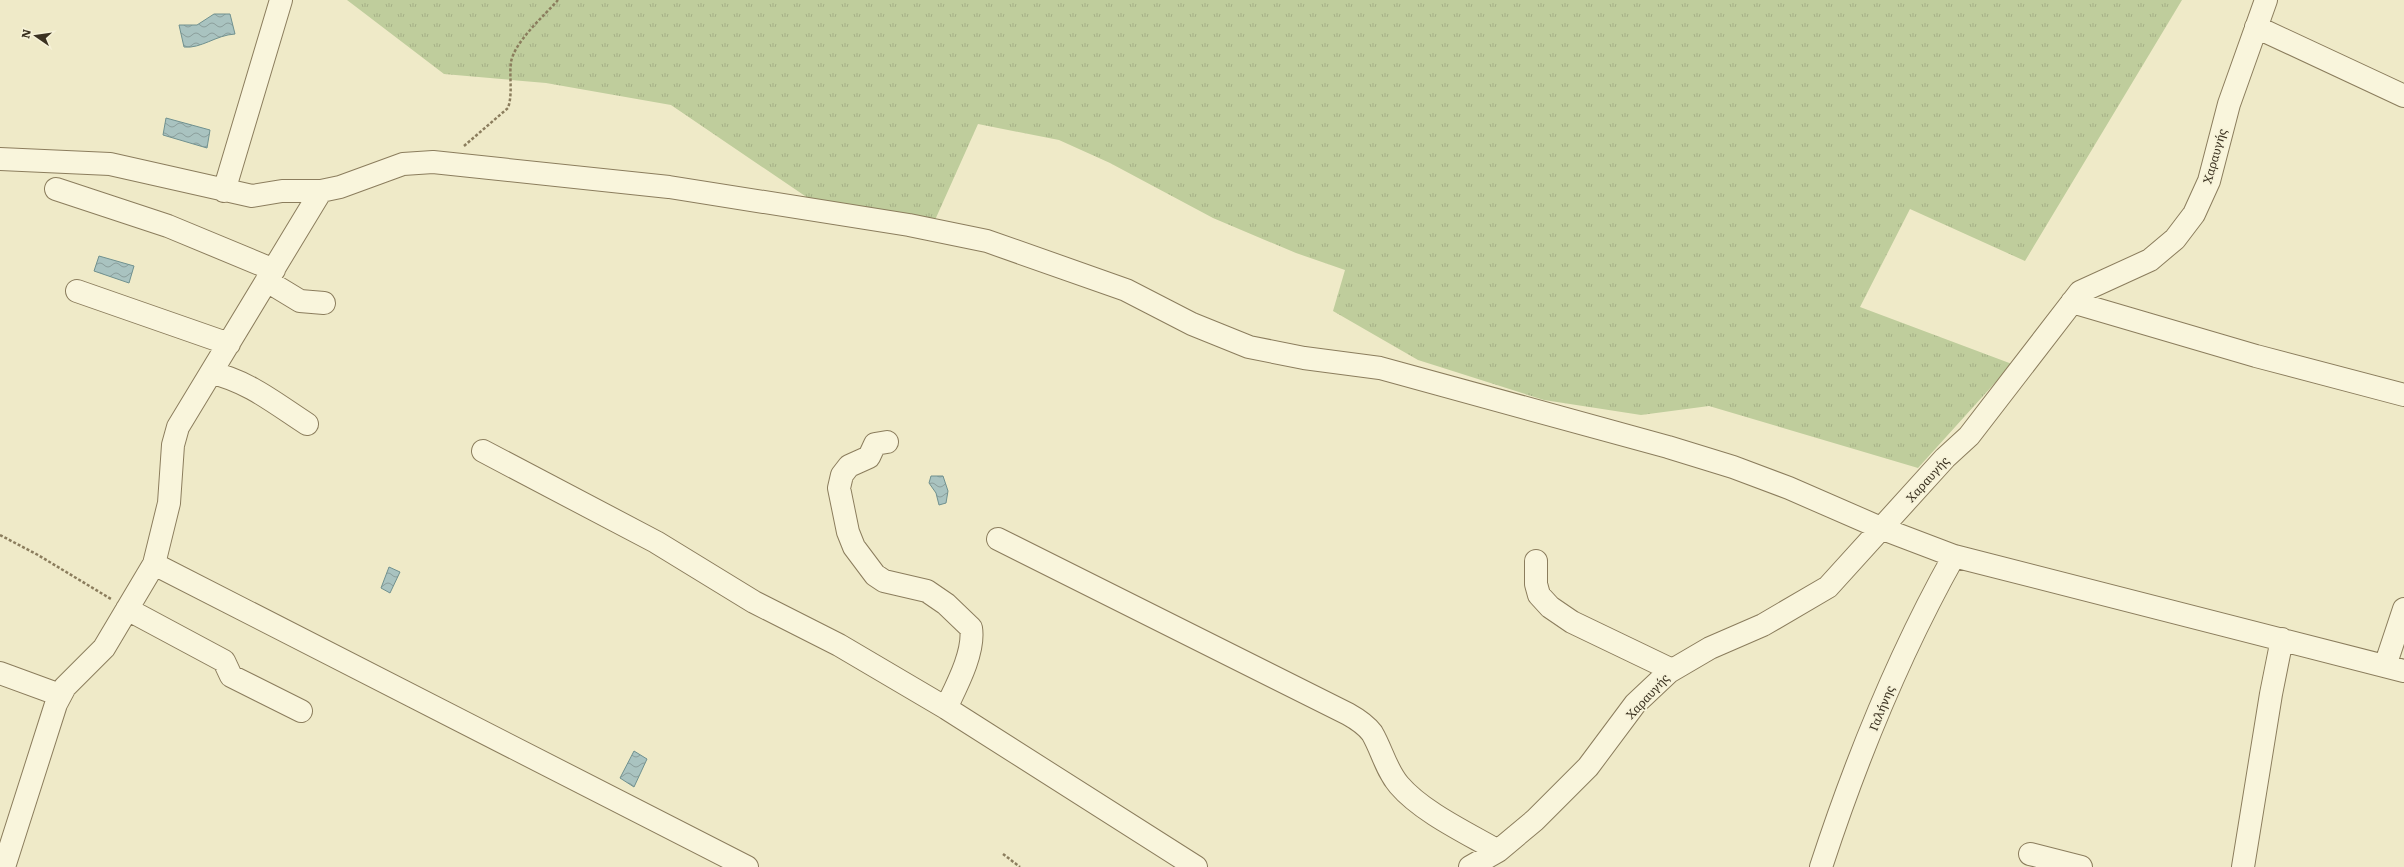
<svg xmlns="http://www.w3.org/2000/svg" width="2404" height="867" viewBox="0 0 2404 867" font-family="Literata,serif">
<defs>
<pattern id="grass-tufts" width="24" height="20" patternUnits="userSpaceOnUse"><rect width="24" height="20" fill="#bfcd9c"/><path d="M3 7l-1-3M5 7V3M7 7l1-3M15 17l-1-3M17 17v-4M19 17l1-3" fill="none" stroke="#a5b086"/></pattern>
<pattern id="water-waves" width="16" height="10" patternUnits="userSpaceOnUse"><rect width="16" height="10" fill="#a9c3c0"/><path d="M0 5q4-4 8 0t8 0" fill="none" stroke="#8b9f9c"/></pattern>
</defs>
<rect width="100%" height="100%" fill="#efeac8"/>
<!-- grass -->
<path fill="url(#grass-tufts)" d="M347,0H2182L2025,261L1910,209L1860,307L2012,364L1918,468L1709,406L1641,415L1544,400L1418,360L1333,311L1345,270L1296,253L1213,218L1110,163L1059,140L978,124L935,220L808,198L671,105L546,83L444,74Z"/>
<!-- water -->
<path fill="url(#water-waves)" stroke="#70918f" d="M214,14H230L235,34C216,35 201,49 184,47L179,25H197Z
M166,118L210,130L207,148L163,135Z
M99,256L134,266L129,283L94,271Z
M931,476H943L948,491L946,503L939,505L936,493L929,483Z
M389,567L400,572L390,593L381,588Z
M634,751L647,759L634,787L620,778Z"/>
<g fill="none" stroke-linecap="round" stroke-linejoin="round">
<!-- minor casing -->
<g stroke="#8b7d5d" stroke-width="24">
<path id="minor" d="M2256,27L2404,96
M0,159L110,164L252,196L282,191H321L340,187L403,164L433,162L669,187L909,225L987,241L1126,290L1192,324L1249,347L1304,358L1380,368L1668,447L1733,467L1789,488L1883,529L1954,556L2404,671
M56,189L168,226L274,270
M224,191L281,0
M267,281L300,301L324,303
M77,291L229,344
M2072,302L2256,356L2404,395
M212,373C248,381 276,404 307,424
M887,442L875,444L869,457L849,466L842,475L839,488L848,532L854,547L875,575L884,581L927,591L946,604L971,628C975,652 956,687 946,708
M483,451L656,542L754,602L839,645L946,708L1196,867
M998,539L1348,714C1357,719 1366,725 1372,733C1382,750 1386,770 1399,785C1422,812 1467,833 1498,851
M1536,561V584L1539,595L1550,607L1572,622L1672,670
M154,564L747,867
M127,609L224,661L231,676L301,711
M2385,666L2404,609
M0,673L60,695
M2030,854L2081,867
M4,867L56,704L65,687L104,648L154,564L169,503L173,445L178,427L321,191
M1470,867L1498,851L1535,820L1588,767L1635,704L1669,672L1710,648L1763,625L1828,587L1945,458L1969,436L2080,292L2150,260L2175,239L2194,214L2209,181L2229,104L2266,0
M1821,867C1856,760 1899,654 1954,556
M2243,867L2271,694L2282,639"/>
</g>
<!-- path -->
<path stroke="#8b7d5d" stroke-width="2.5" stroke-dasharray="3 2" stroke-linecap="butt" d="M464,146L508,108C513,93 509,78 511,62C515,41 544,16 558,0
M0,535L38,555L111,599
M1003,854L1020,867"/>
<!-- minor -->
<use href="#minor" stroke="#f9f5dc" stroke-width="22"/>
</g>
<g text-anchor="middle" dominant-baseline="central" stroke-width="3.5" stroke-linejoin="round" paint-order="stroke">
<!-- street labels -->
<g font-size="12" fill="#3b3221" stroke="#f6f2d8">
<text transform="translate(2214 156) rotate(-74)">Χαραυγής</text>
<text transform="translate(1927 479) rotate(-48)">Χαραυγής</text>
<text transform="translate(1647 696) rotate(-47)">Χαραυγής</text>
<text transform="translate(1881 708) rotate(-68)">Γαλήνης</text>
</g>
</g>
<!-- north arrow -->
<g transform="translate(36 36) rotate(283)" stroke="#f6f2d8" stroke-width="3" paint-order="stroke">
<path d="M0-3L7 15L0 10L-7 15Z" fill="#3b3221"/>
<text y="-6" font-size="11" font-weight="bold" text-anchor="middle" fill="#3b3221">N</text>
</g>
</svg>
